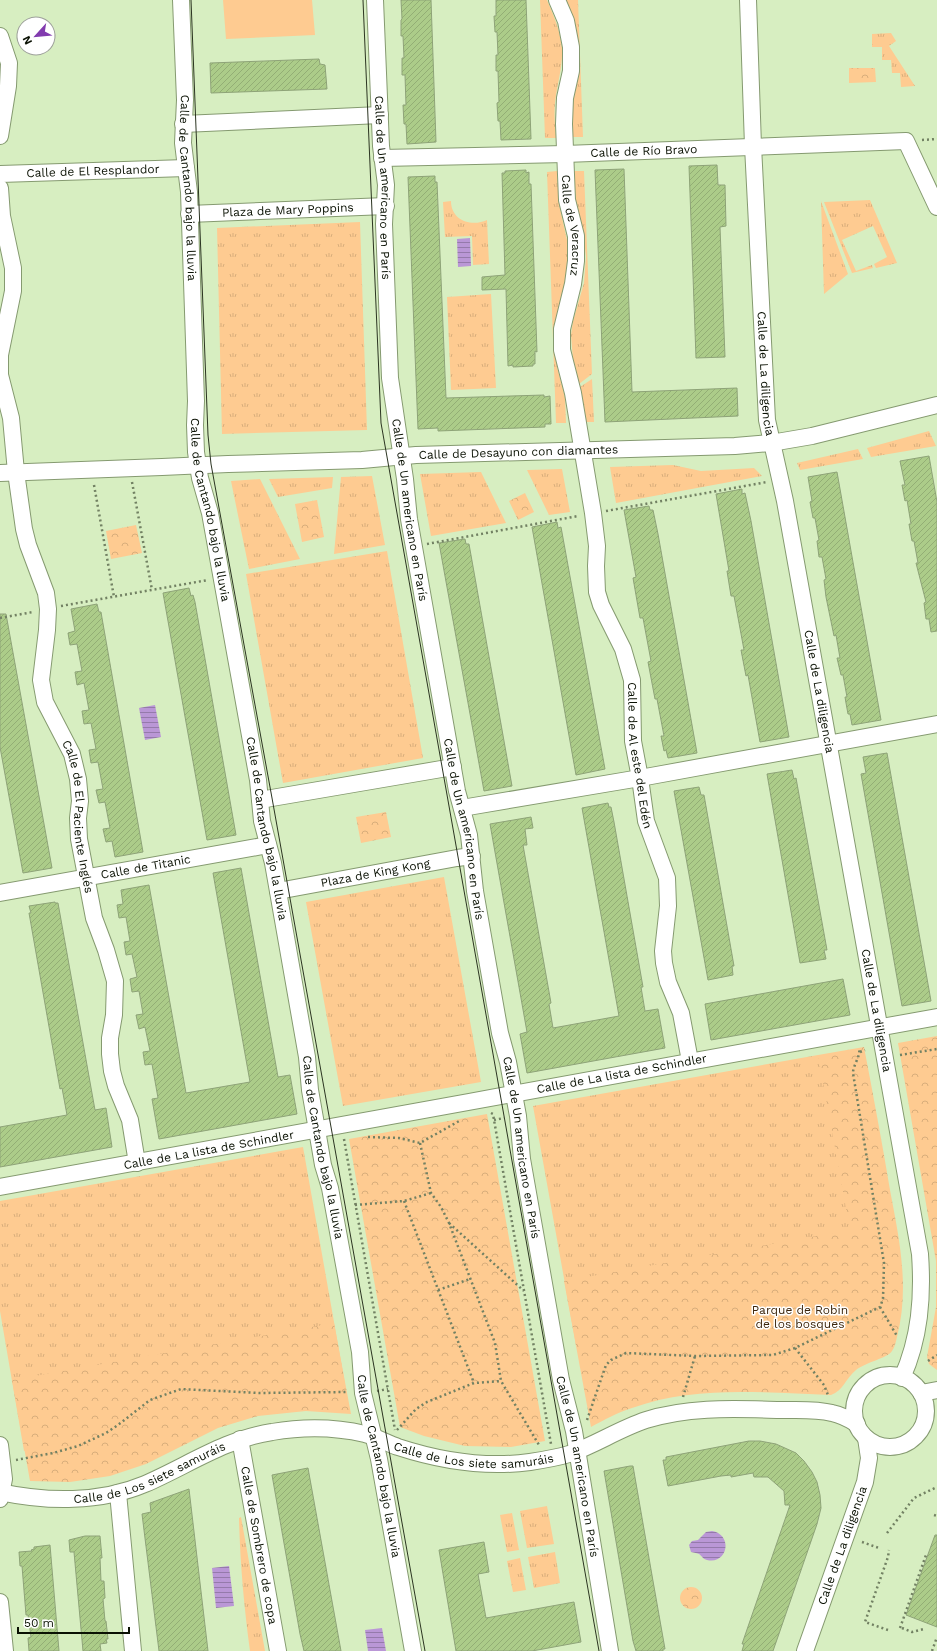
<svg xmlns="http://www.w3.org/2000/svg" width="937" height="1651" viewBox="0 0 937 1651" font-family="'Work Sans',sans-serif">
<defs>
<pattern id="grass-tufts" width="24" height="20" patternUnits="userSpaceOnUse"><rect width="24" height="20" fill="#fecb91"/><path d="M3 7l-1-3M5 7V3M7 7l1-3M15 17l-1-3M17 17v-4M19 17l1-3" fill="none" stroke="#d8ad7b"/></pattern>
<pattern id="park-crowns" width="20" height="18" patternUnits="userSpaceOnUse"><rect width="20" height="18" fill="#fecb91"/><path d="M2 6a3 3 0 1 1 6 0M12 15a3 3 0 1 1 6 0" fill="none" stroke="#d8ad7b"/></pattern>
<pattern id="water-rules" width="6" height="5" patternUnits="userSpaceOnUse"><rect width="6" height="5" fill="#ba97d6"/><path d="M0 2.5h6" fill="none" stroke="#957aab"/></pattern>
<pattern id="building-hatch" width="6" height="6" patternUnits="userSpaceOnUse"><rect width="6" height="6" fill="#accc89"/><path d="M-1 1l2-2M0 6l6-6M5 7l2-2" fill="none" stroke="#93ae75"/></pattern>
</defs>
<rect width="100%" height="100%" fill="#d7eec1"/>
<!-- grass -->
<path fill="url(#grass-tufts)" d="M540,0H547C554,16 560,30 562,48C563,67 557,84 555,103C554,115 555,127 556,138H545Z
M566,0H578L583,137H572L571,114L578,74Z
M891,33L896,41L889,46L915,86L901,87L900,73H892L891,60H882V47H872V34Z
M557,171L559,204L569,249V274L554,343L557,367L565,397L566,423H556L547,172Z
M574,171H584L592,374L579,384L573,360L571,335L573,321L584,283L586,257L583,230L576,203Z
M870,200L897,263L876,268L874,264L887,257L873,226L842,240L856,271L872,265L873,268L852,273L824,202Z
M451,201C451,221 472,227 487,220L489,264L473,265L472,236L445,237L443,202Z
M821,201L848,274L824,294Z
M360,222L367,430L222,434L217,228Z
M491,294L496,388L451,390L447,297Z
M592,379L594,422H583L580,387Z
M929,431L936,446L871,457L867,448Z
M858,449L863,459L800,470L797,463Z
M673,465L701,471L754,468L762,476L616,503L610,467Z
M562,469L570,512L549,515L527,470Z
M481,472L506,523L431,536L420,474Z
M372,476L385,545L334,554L341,477Z
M333,477L332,488L278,497L269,479Z
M260,479L300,559L249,569L231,481Z
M387,551L423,758L283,783L246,574Z
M444,877L481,1082L343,1106L306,902Z
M818,1055L838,1068L877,1260L576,1345L533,1106Z
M303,1147L345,1384L24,1451L0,1311V1201Z
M547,1506L554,1544L527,1548L520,1511Z
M512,1513L519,1550L507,1552L500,1515Z
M241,1517L265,1651H250C244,1607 240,1562 239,1518Z
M555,1552L560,1583L534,1588L528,1557Z
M520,1558L526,1590L513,1592L507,1561Z"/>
<!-- park -->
<path fill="url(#park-crowns)" d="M849,68H875L876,82L849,83Z
M525,493L534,512L518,520L509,501Z
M317,500L324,537L302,542L295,504Z
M136,525L142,553L111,559L106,531Z
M386,812L391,837L361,843L356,817Z
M937,1036V1370L929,1364L927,1357L936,1307V1261L898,1043Z
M864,1047C873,1094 882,1142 890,1190C899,1238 910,1287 897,1337C896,1341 895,1347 892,1351C888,1358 866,1362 856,1370C846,1378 843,1391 831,1395C764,1393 696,1385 632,1408C618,1412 604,1420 591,1427L564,1281L850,1230L818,1055Z
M487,1114L545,1441L511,1447L465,1446L424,1436L400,1427L349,1139Z
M334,1323L351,1414L306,1411L258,1416L218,1428L146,1464L110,1476L70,1482L30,1481L12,1380Z
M680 1598a11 11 0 1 1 22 0a11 11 0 1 1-22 0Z"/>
<!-- pitch -->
<path fill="#fecb91" d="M223,0H312L315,35L226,39Z"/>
<!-- water -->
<path fill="url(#water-rules)" d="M470,238L471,266L458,267L457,239Z
M155,705L161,737L145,740L139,708Z
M712,1531C734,1535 727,1565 707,1560C703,1559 702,1556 699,1554C698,1553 694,1553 691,1552L689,1545L692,1541L698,1540L706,1532Z
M229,1566L234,1606L216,1608L212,1568Z
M382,1628L386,1651H368L365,1630Z"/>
<!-- building -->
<path fill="url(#building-hatch)" stroke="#8ea378" d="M401,0H431L436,142L407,144L406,124H404L403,105H406L405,75H402V58H404L403,36H401V20L402,19Z
M496,0H526L531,139L501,140L500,121H498L497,103L499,102L498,71H496V55H498L497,32H495L494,16H496Z
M319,59L320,64L325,65L327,89L211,93L210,63Z
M717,165L718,185H725L726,226L720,227L725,357L696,358L689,166Z
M624,169L632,392L737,388L738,416L605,422L595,170Z
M526,170V173L529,172V184H531L537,352L535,351V364H533V366L513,367V365L508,366L506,289L482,290V277L505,275L502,173H505V171Z
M435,176V182H437L446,398L544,395V397L550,396L551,424H545V427L438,431V428L418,429L408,177Z
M929,456L937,502V631L931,632L929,619H926L924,603L926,602L916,563H918L914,541H912L909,524H911L907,500L905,501L902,485H905L900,461Z
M837,472L881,720L852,725L850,714H848L846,703L845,697H847L843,675H841L837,658H840L836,635L834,636L826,597L824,580L826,579L822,557H819L817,541L819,540L815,518H813L810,502L812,501L808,477Z
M742,489V494L745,493L751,521L789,737L760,742L748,675L746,676L741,650H744L734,596H731L727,571H729L716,494Z
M649,506L650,510H653L658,534L697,753L668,758L666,750L664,751L661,736H664L657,699H655L648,662L651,661L643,618H640L633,578L636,577L624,510Z
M557,522L558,528L561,527L605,769L576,775L532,527Z
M465,539L466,544H469L512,786L484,791L439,543Z
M189,588L191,596L193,595L195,602L236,835L207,840L163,593Z
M97,604L99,612H101L102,618L143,852L115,857L112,841L106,842L103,829L110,828L105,802L99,803L96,790L103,789L98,762L91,763L89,750L96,749L91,723L84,724L82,711L89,710L84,683L77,685L75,672L82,671L77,644L70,645L68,633L75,631L71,609Z
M0,614H6L52,868L23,873L0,747Z
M887,753L931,1001L902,1006L861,774L866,773L863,757Z
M792,770L794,779L796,778L827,950H824L826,959L800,963L767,774Z
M699,787L701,795H704L734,966H732L733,975L708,980L674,791Z
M608,803L609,807H611L614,822L643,987H641L645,1011L658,1009L665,1048L527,1073L520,1034L527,1032L490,824L531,817L533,828L525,829L527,845H523L551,1003L549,1004L553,1028L619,1016L582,808Z
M241,868L278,1077L290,1075L297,1114L159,1139L152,1099L158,1098L152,1064L145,1065L143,1052L150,1051L145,1027L139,1029L136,1015L143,1014L139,991L132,992L130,979L137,977L132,954L126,955L124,942L130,941L126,917L119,918L117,905L123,904L121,890L149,885L186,1093L250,1082L213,873Z
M55,902V903H58L95,1110L106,1108L112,1147L0,1167V1127L67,1115L62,1088L60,1089L29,913H31L29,906Z
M843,979L850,1015L711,1040L705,1004Z
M749,1441H760L776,1444L796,1453L804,1461L812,1472L817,1482L820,1495L821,1508L817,1524L773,1651H742L744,1644H742L790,1505H785L784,1491L768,1477H754L753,1473L731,1477V1475L721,1476L668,1486L663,1460H666V1457Z
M630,1466H633L653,1581L665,1649H663V1651H636L633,1641L604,1471Z
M308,1468L341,1651H304L300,1634L272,1475Z
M189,1489L208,1651H159L142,1514L151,1512L150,1503Z
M935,1535H937V1627L906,1615Z
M85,1536H100L102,1558H100L101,1581H104L105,1598L103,1599L105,1621H106L108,1639H106L107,1643L100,1644L101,1651H83L74,1552H70L69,1540Z
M484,1542L489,1572L478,1574L486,1618L574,1602L581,1642L532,1651H456L439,1550Z
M50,1545L59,1651H29L28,1638L31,1637L28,1615H26L22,1566H20L19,1552L32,1551L31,1550L34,1549V1547Z"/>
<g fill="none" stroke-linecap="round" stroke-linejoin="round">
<!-- street casing -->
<g stroke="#859a70" stroke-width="18">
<g id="street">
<path id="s1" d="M181,0L185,100L183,143L189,192L196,401L195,425L196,452L200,478L210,513L258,780L262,821L273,863L307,1057L310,1090L317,1130L323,1165L330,1188L360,1352L363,1393L379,1459L413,1651"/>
<path id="s2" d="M375,0L381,146L386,185L384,224L390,378L405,479L409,519L457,791L469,835L475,891L500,1033L508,1062L518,1116L522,1159L561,1380L574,1431L610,1651"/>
<path id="s3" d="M557,0L566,21L571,47V71L565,98L564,124L567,200L576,236V261L573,284L562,329V350L573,393L593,513L597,546L596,566L597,592L601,605L623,649L632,680L633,741L640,778L646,821L667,878L668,906L663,951L664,963L668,982L681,1013L690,1061"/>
<path id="s4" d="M748,0L753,146L767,420L785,501L920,1254C923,1297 920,1338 902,1378"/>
<path d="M0,36L9,63L8,86L0,136"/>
<path d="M183,124L380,115"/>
<path id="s5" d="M382,158L565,154L906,141L937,207"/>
<path id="s6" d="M0,174L186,168"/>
<path id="s7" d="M0,188L2,216L13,268V291L0,355V375L11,418L16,472L24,529L28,545L46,593L48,609L47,630L41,680L45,702L72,754L78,779L80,801L78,818L79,839L94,918L106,950L115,981L114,1015L110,1038V1054L112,1071L116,1086L130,1120L137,1163"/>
<path id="s8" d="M189,214L386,206"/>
<path id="s9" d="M0,473L162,467L228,464L362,460L416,455L735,446L771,443L812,436L937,405"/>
<path d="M260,800L453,767"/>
<path d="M462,808L640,778L937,724"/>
<path id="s10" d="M278,891L457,858L472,856"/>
<path id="s11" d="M0,893L268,845"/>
<path id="s12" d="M0,1187C313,1133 624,1071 937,1017"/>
<circle cx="890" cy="1411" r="36"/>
<path d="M921,1393L937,1390"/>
<path id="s13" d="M240,1439L278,1651"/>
<path d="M0,1445L4,1479L0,1499"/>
<path id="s14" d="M0,1492C47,1502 100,1503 145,1484C187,1466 225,1439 272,1432C301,1427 335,1427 365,1434C376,1437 387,1443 398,1447C441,1461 485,1468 530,1462C543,1460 556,1458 569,1454C595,1445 619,1429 646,1420C691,1406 737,1409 783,1410C799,1410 817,1409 832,1413C841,1415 849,1419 857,1424"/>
<path d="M118,1493L133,1651"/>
<path d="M0,1602L5,1651"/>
<path id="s15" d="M805,1651L865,1482L869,1458L866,1438"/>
</g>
</g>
<!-- path -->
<path stroke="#728163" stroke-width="2.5" stroke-dasharray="2 3" stroke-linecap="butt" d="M922,140L937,139
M132,482L152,590
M94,485L114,597
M606,511L767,482
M427,544L578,516
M61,606L208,580
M0,618L33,612
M860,1052L865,1050
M900,1055L937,1049
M491,1113L493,1114L494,1120L551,1444
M494,1120L504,1118
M368,1137L399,1138L420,1143L461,1120
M344,1139L395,1430
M420,1143L431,1193L441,1207L449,1223L495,1343L501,1381L539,1445
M404,1201L474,1383
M355,1205L404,1201L431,1193
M449,1223L524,1291
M438,1290L470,1279
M880,1307L897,1336
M795,1348L824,1385L828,1395
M928,1361L937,1355
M377,1391L388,1389
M683,1397L695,1356
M587,1420L606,1365L611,1360L626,1353L695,1356L773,1355L795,1348L880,1307L883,1299L884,1263L853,1073C853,1065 861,1056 859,1048
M397,1430L416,1409L427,1402L474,1383L501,1381
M16,1460L53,1453L78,1446L106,1433L118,1425L150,1400L181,1389L259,1393L348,1392
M934,1515L937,1516
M887,1533L914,1498L937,1487
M862,1542L879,1548
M900,1628L926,1555
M902,1628L912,1632L924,1629
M888,1630L865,1622L888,1557L889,1550
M932,1651L937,1637"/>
<!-- street -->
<use href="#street" stroke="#fff" stroke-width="16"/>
<!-- tram -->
<path stroke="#2b3421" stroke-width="1" d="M191,0L208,435L211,464L272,798L425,1651
M363,0L381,423L599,1651"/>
</g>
<g text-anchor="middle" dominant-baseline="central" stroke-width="3" stroke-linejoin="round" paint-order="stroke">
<!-- street labels -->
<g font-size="12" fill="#0a1103" stroke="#fff">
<text stroke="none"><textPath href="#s5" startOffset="262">Calle de Río Bravo</textPath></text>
<text stroke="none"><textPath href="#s6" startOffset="93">Calle de El Resplandor</textPath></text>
<text stroke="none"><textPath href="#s1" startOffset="188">Calle de Cantando bajo la lluvia</textPath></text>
<text stroke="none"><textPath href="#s2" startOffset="188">Calle de Un americano en París</textPath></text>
<text stroke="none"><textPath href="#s8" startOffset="99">Plaza de Mary Poppins</textPath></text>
<text stroke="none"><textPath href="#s3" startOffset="229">Calle de Veracruz</textPath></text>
<text stroke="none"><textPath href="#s4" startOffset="374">Calle de La diligencia</textPath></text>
<text stroke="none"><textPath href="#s9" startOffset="519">Calle de Desayuno con diamantes</textPath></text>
<text stroke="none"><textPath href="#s1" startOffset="512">Calle de Cantando bajo la lluvia</textPath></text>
<text stroke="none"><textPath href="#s2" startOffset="512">Calle de Un americano en París</textPath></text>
<text stroke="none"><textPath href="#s4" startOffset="697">Calle de La diligencia</textPath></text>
<text stroke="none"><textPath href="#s3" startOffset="772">Calle de Al este del Edén</textPath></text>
<text stroke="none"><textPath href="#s7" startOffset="645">Calle de El Paciente Inglés</textPath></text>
<text stroke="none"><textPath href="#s1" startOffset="836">Calle de Cantando bajo la lluvia</textPath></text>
<text stroke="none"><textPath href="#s2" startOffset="836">Calle de Un americano en París</textPath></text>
<text stroke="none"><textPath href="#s11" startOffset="148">Calle de Titanic</textPath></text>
<text stroke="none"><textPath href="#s10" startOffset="99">Plaza de King Kong</textPath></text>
<text stroke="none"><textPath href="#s4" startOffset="1021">Calle de La diligencia</textPath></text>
<text stroke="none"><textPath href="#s12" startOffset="632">Calle de La lista de Schindler</textPath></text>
<text stroke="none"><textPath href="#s1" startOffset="1160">Calle de Cantando bajo la lluvia</textPath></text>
<text stroke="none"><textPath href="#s2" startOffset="1160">Calle de Un americano en París</textPath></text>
<text stroke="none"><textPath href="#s12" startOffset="212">Calle de La lista de Schindler</textPath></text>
<text stroke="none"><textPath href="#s14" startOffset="491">Calle de Los siete samuráis</textPath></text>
<text stroke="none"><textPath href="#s1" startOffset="1484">Calle de Cantando bajo la lluvia</textPath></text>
<text stroke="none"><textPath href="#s2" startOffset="1484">Calle de Un americano en París</textPath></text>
<text stroke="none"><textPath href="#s14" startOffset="155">Calle de Los siete samuráis</textPath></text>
<text stroke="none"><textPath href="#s13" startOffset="108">Calle de Sombrero de copa</textPath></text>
<text stroke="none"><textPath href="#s15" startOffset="112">Calle de La diligencia</textPath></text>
</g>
<!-- park labels -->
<g font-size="12" fill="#3c260c" stroke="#fff">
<text x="800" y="1310">Parque de Robin<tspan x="800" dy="14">de los bosques</tspan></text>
</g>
</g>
<!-- north arrow -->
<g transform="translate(36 36) rotate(243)"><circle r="19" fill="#ffffff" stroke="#9da09a"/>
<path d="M0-3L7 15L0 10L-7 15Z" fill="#823baf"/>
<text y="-6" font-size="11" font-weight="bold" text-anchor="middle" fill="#0a1103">N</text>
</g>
<!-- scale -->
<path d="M18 1627v6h111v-6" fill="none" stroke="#0a1103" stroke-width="2"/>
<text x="24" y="1627" font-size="12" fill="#0a1103" stroke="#ffffff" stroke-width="3" paint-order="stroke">50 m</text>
</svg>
